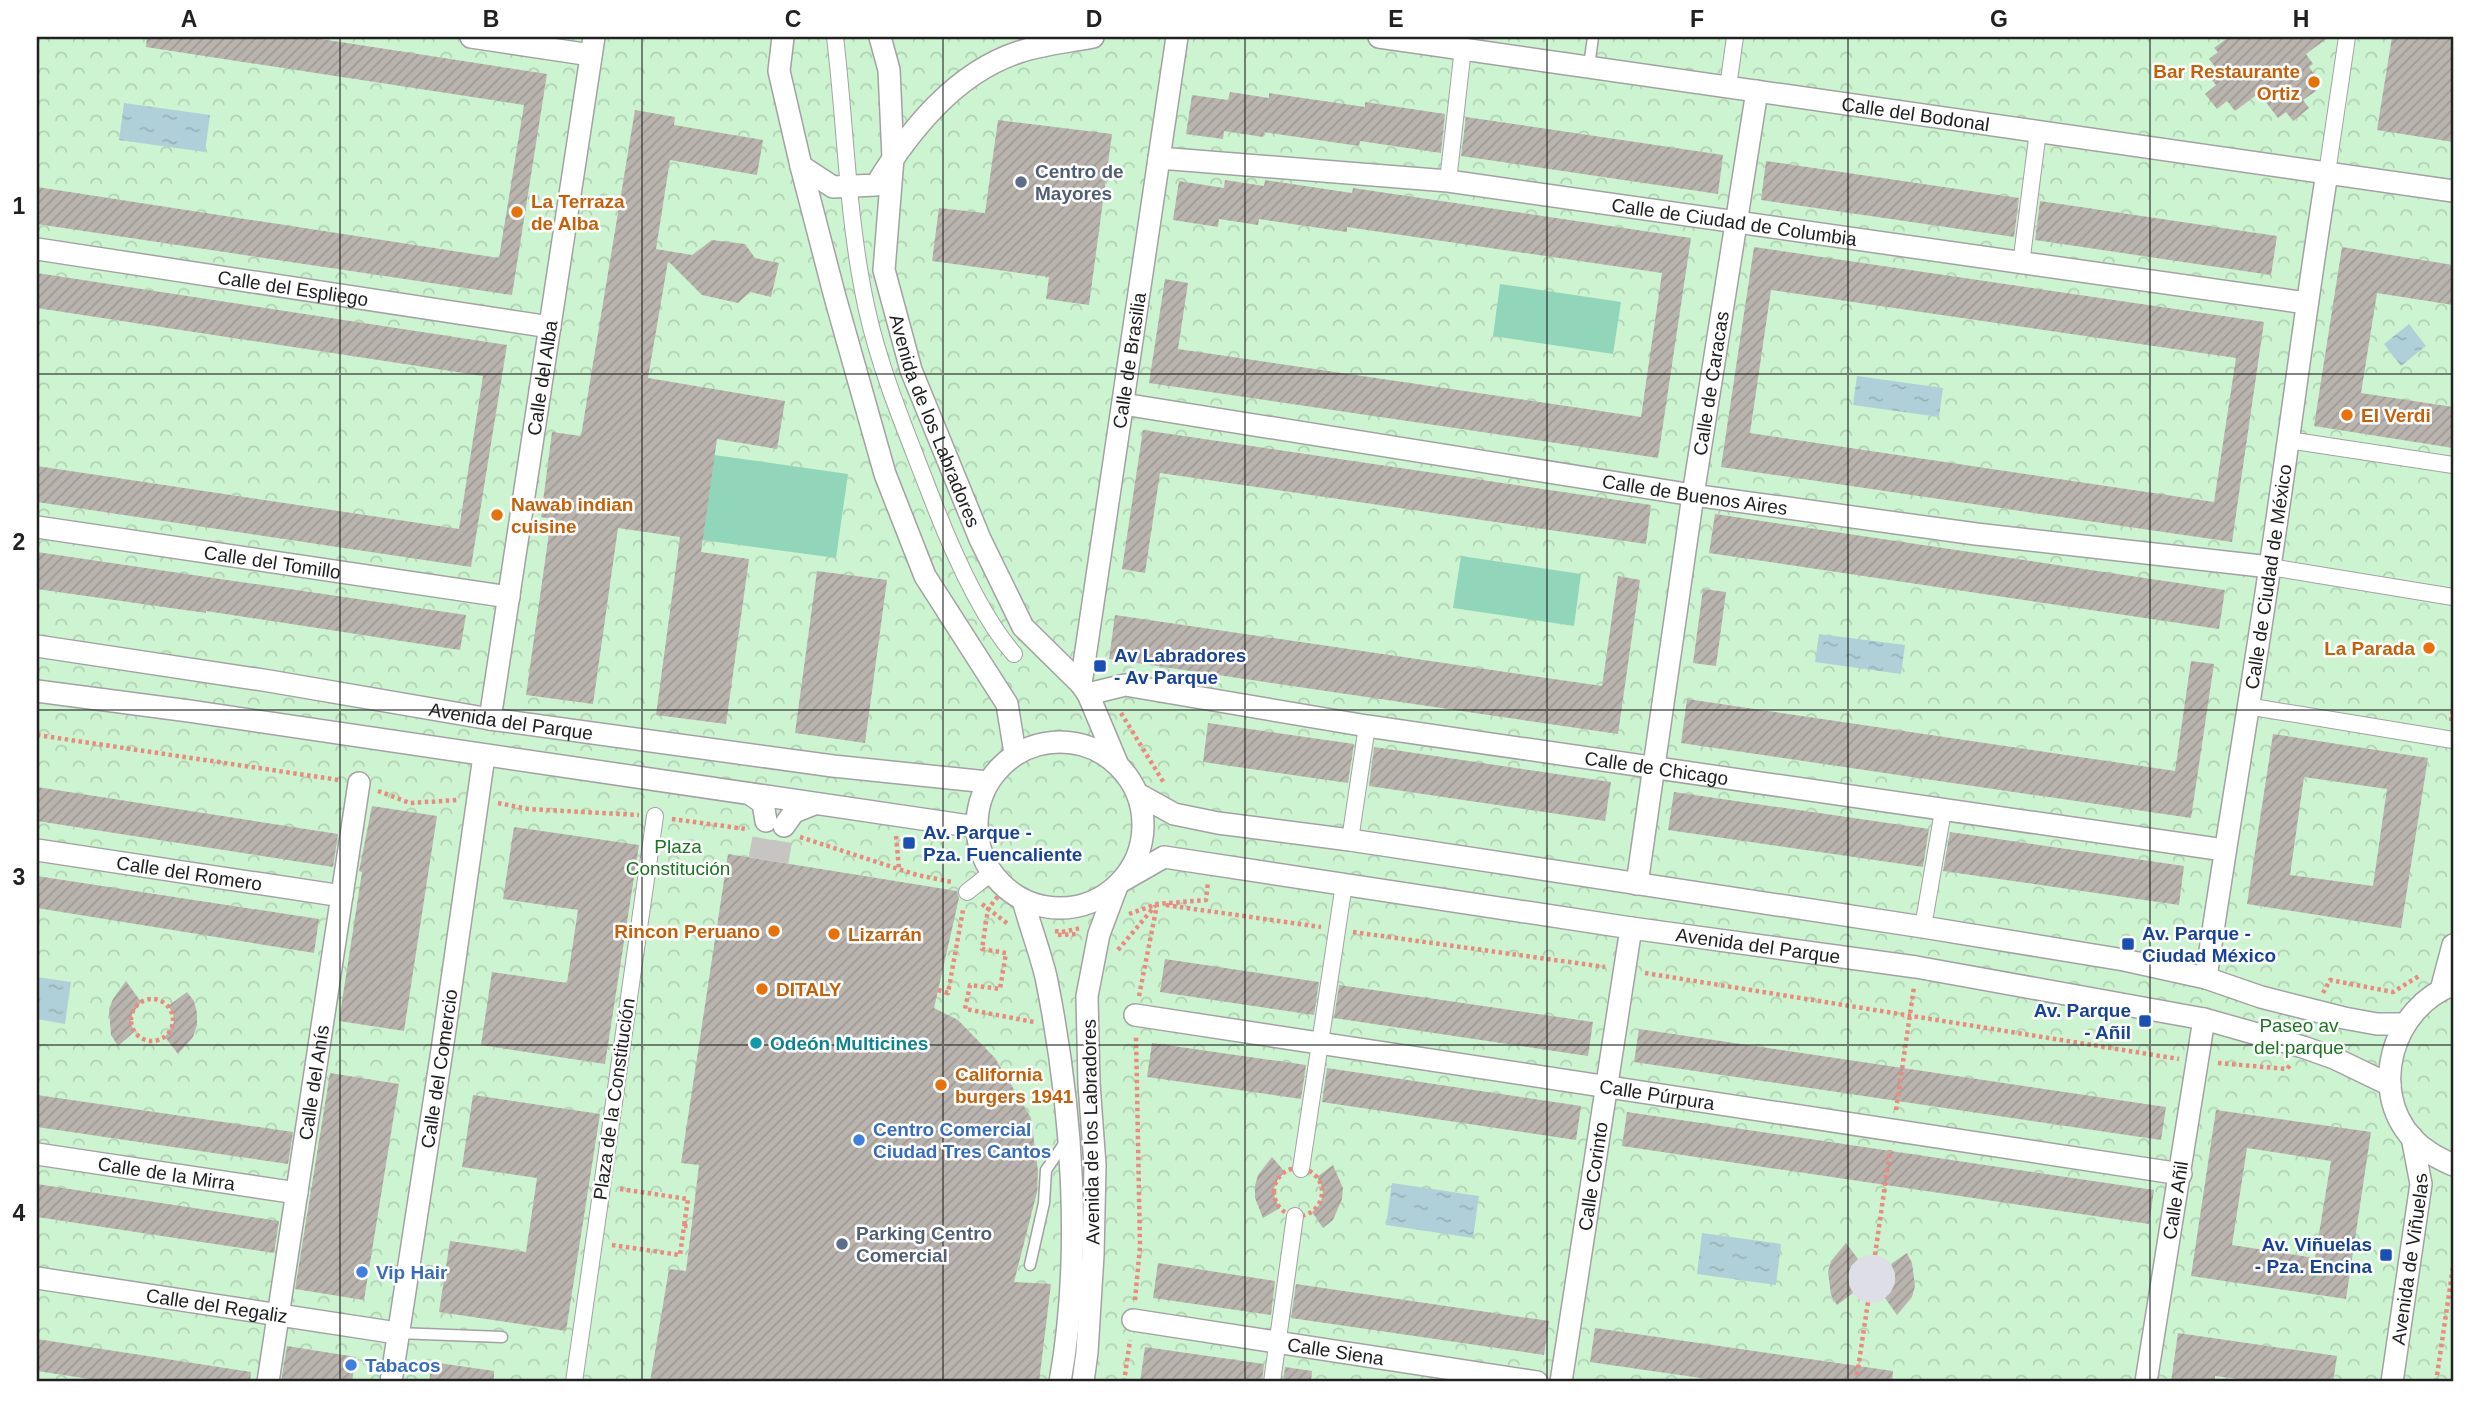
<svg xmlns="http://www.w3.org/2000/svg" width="2490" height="1419" viewBox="0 0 2490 1419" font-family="Helvetica,sans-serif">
<defs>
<pattern id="park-crowns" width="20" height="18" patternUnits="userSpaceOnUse" patternTransform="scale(1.75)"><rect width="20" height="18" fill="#cdf4d0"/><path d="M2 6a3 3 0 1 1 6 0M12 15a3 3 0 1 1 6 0" fill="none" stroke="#b0d1b2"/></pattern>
<pattern id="water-ripples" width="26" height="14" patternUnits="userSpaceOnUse" patternTransform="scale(1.75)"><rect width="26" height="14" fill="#afd0d8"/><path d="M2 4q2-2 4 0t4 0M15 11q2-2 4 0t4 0" fill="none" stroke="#96b2b9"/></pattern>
<pattern id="building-hatch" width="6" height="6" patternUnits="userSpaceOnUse" patternTransform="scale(1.75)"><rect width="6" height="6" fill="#bab4af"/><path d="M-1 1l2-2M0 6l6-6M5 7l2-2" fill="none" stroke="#a09a96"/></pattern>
</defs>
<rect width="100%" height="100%" fill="#f0eee9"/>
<!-- park -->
<path fill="url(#park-crowns)" d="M37,37H2453V1382H37Z"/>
<!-- pitch -->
<path fill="#91d5ba" d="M1500,284L1621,302L1613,354L1493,336Z
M714,455L848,474L836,558L702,540Z
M1461,556L1581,574L1574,626L1453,608Z"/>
<!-- plaza -->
<path fill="#dedee6" d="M1848 1279a24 24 0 1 1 48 0a24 24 0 1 1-48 0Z"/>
<!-- water -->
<path fill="url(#water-ripples)" d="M124,103L210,115L205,152L119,140Z
M2409,324L2426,346L2401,366L2384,344Z
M1857,376L1943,388L1939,417L1853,405Z
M1819,634L1905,645L1901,674L1815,662Z
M37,977L71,982L65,1024L37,1019Z
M1392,1183L1479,1196L1473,1238L1386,1225Z
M1702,1233L1781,1244L1776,1285L1697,1274Z"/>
<!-- building -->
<path fill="url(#building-hatch)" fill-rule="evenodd" d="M147,37H308L547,74L512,295L37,224V187L499,258L524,105L146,47Z
M2229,37H2329L2306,54L2313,64L2309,67L2315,75L2307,81L2316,91L2303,100L2309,108L2293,121L2286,112L2278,118L2259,93L2235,111L2227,101L2217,109L2205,94L2216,85L2207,74L2216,68L2209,59L2218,52L2214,48Z
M2392,37H2453V142L2377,130Z
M1230,92L1269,98V93L1365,107V102L1445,114L1441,153L1360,141L1359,146L1264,132L1263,137L1224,131L1223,139L1186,134L1192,95L1228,100Z
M635,110L675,117L674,125L763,140L757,175L670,160L656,249L692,255L712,240L745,244L755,258L779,263L771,297L750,292L738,303L702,295L668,261L648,378L785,401L777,449L717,439L701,552L749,559L726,724L656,715L680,537L618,528L593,704L526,695L551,519L541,517L552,432L581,436Z
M1466,117L1723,155L1718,194L1461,156Z
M998,120L1112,134L1089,305L1046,299L1049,277L932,261L939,208L985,213Z
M1766,161L2019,198L2014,237L1761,200Z
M1225,180L1264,186L1265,180L1352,193L1353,188L1691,238L1658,458L1149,383L1165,279L1188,283L1178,349L1641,417L1662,273L1347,227V232L1259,219L1258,225L1219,219L1218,227L1173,220L1179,181L1224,188Z
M2040,201L2277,236L2271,275L2035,240Z
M1754,247L2264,322L2232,542L1721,467ZM1771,290L2236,358L2214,502L1750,433Z
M2342,247L2453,265V305L2377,293L2361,393L2453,407V448L2314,426Z
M37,273L507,345L471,567L37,502V466L459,529L483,376L37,308Z
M1143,430L1651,505L1646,544L1160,473L1145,573L1122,569Z
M1715,514L2225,590L2219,629L1709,553Z
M37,552L466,615L460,650L206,611V613L37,589Z
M817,571L887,580L865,743L795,733Z
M1618,576L1640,580L1618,734L1109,659L1115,615L1602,686Z
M1703,589L1726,592L1716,666L1693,663Z
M2191,661L2214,664L2191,818L1681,743L1687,699L2175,771Z
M1208,723L1354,744L1348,783L1203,762Z
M2273,734L2428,758L2401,928L2247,904ZM2304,777L2387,789L2373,886L2290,875Z
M1374,747L1611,782L1605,821L1369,786Z
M37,787L338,834L333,867L37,821Z
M1674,792L1929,829L1923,867L1668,830Z
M372,806L437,816L404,1031L339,1021L362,872L359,871Z
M514,827L639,845L605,1064L481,1045L492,972L567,983L578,910L503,899Z
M1950,832L2184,866L2179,905L1943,871Z
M728,854L957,891L959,898L934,1008L958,1020L995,1058L1031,1118L1038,1171L1037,1192L1014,1282L1051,1284L1039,1382H650L669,1269L686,1271L699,1165L681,1163Z
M37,876L319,919L314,953L37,908Z
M1165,959L1319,982L1314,1015L1160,992Z
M126,981L141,1002L132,1014L131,1023L134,1032L118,1046L111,1035L109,1009L113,999Z
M1339,985L1593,1022L1588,1056L1334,1018Z
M187,992L194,1001L197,1013V1025L193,1037L178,1054L165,1037L174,1022L173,1013L168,1006Z
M1639,1029L2166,1107L2161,1140L1634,1062Z
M1152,1043L1306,1065L1301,1099L1147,1077Z
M1327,1068L1581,1106L1576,1140L1322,1102Z
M330,1073L399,1084L364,1300L295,1289Z
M37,1095L293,1132L288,1164L37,1127Z
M473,1095L600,1114L566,1331L439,1312L450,1241L526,1252L537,1178L462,1167Z
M2216,1110L2371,1132L2346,1299L2191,1276ZM2247,1148L2331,1161L2315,1258L2232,1245Z
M1627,1112L2154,1190L2149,1224L1622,1146Z
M1272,1157L1285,1172L1278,1179L1274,1188L1275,1199L1280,1208L1263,1218L1255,1198V1186L1258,1175Z
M1333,1165L1343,1188L1342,1199L1333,1220L1323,1228L1312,1212L1319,1205L1323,1196L1322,1187L1317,1177Z
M37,1184L279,1221L274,1253L37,1217Z
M1846,1243L1858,1259L1851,1266L1848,1275L1849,1285L1853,1293L1837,1305L1831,1295L1828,1272L1831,1261Z
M1907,1253L1912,1263L1915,1286L1912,1297L1897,1315L1885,1298L1891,1292L1895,1283V1273L1891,1264Z
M1158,1263L1275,1281L1271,1315L1153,1298Z
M1296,1284L1549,1321L1544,1355L1291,1318Z
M1595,1328L1893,1371L1892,1382H1728L1590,1362Z
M2178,1333L2337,1356L2333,1382H2259L2215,1376V1382H2171Z
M37,1339L251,1372L250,1382H109L37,1371Z
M287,1346L356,1357L352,1382H281Z
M1145,1347L1264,1364L1262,1382H1140Z
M432,1362L494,1371V1382H429Z
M1285,1367L1312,1371L1311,1382H1283Z"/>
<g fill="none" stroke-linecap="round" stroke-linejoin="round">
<!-- minor-tunnel -->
<path stroke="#c7c5c1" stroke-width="21" stroke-dasharray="21 10" stroke-linecap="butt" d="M759,859L766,821
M778,862L784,826"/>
<!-- service casing -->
<g stroke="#a2a2a2" stroke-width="13">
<path id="service" d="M1589,66L1593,37
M1030,1265L1044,1203L1046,1170L1066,1141
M397,1333L502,1337"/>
</g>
<!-- pedestrian casing -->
<g stroke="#a2a2a2" stroke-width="18">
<path id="pedestrian" d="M835,37C846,128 847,220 867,310C881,373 906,431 929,491C948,541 979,614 1014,654
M1728,87L1735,37
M2327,173L2347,37
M1448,181L1463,48
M2021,264L2038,131
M2288,440L2453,465
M2270,567L2453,597
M2247,706L2453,740
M1350,840L1367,726
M967,892L991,873
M1923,927L1943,811
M1301,1169L1344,884
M574,1382L655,816
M1272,1382L1295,1216"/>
</g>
<!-- minor casing -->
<g stroke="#a2a2a2" stroke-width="24">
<g id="minor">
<path d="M471,37L591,55"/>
<path d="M783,37L779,71L801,166L835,297L885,474L925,576L1007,704L1015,753"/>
<path id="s1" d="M880,37L889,70L893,158L884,270L911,370L980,539L1023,627L1081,684L1088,694L1117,763"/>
<path id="s2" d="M1379,37L2453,191"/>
<path id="s3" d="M1159,158L1448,181L2306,303"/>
<path d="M801,166L833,187L876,185C910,130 955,73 1019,52C1042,44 1068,42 1093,37"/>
<path id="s4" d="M37,249L550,327"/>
<path id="s5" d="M1123,404L1693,495L1976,534L2270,567"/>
<path id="s6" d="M37,527L509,597"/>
<path id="s7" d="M37,646L269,681L490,719L833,766L988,782"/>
<path id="s8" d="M1081,684L1177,37"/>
<path d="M37,691L189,711L976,827"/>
<path id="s9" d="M1088,694L1125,685L1367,726L2224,850"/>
<path id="s10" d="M490,719L594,37"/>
<circle cx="1060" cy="825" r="83"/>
<path d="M750,794L763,803L766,821"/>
<path d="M1138,794L1174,814L1218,823L1350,840L1923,927L2124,960L2206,978L2261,997L2344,1018L2377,1024H2404"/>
<path d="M784,826L794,812L814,804"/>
<path id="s11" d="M37,850L342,896"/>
<path id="s12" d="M1122,881L1164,857L1631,928L1916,967L2204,1019L2303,1047L2334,1058L2390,1085"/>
<path id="s13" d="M1637,884L1693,495L1757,91"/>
<path d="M1023,900C1030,926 1040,952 1046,977C1072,1105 1083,1254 1060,1382"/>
<path id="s14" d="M2206,978C2226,840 2250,703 2270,566C2290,435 2306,304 2327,173"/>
<path d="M2453,985C2393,1007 2368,1089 2412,1138C2424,1151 2438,1158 2453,1165"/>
<path d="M2441,990L2453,945"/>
<path id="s15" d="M1135,1015L2181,1174"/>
<path id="s16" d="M37,1154L297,1193"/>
<path id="s17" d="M37,1278L397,1333"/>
<path id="s18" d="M1133,1320L1537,1382"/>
<path id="s19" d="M268,1382L359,783"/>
<path id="s20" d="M391,1382L442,1050L484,756"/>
<path d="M1083,1382L1087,1352L1093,1255L1095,1165L1089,1084L1087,996L1099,934L1117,886"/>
<path id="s21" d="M1561,1382L1631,928"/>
<path id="s22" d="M2146,1382L2204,1019"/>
<path id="s23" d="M2392,1382L2421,1184L2412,1137"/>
</g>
</g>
<!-- path -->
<path stroke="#ea8a81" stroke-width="4.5" stroke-dasharray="3.5 3.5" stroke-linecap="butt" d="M1121,713L1164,783
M2451,721L2453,708
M37,735L339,780
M378,791L410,803L458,800
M498,803L528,809L639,815
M672,819L746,829
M896,836L899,869
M800,837L917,875L952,882
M1002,891L988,909L982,949L1006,953L1000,989L970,985L965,1009L1034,1022
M982,904L1008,924
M1166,905L1321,927
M1129,914L1157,904L1206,900L1208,882
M1055,931L1062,932L1081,928
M1353,932L1605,967
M1058,935L1078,934
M1118,950L1155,906
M1645,973L2179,1059
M938,990L948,993L963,910
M2323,993L2330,980L2393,992L2419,976
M1139,996L1157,905
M131 1020a21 21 0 1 1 42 0a21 21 0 1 1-42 0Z
M2218,1063L2287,1069L2291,1064
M1896,1110L1914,987
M1274 1192a24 24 0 1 1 48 0a24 24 0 1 1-48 0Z
M620,1189L688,1199L684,1226
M612,1245L680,1255L684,1226H691
M1875,1255L1890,1150
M1135,1300L1140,1247L1136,1036
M1124,1382L1130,1340
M1856,1382L1868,1302
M2436,1382L2453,1267"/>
<!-- service -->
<use href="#service" stroke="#fff" stroke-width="10"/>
<!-- pedestrian -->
<use href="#pedestrian" stroke="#fff" stroke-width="16"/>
<!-- minor -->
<use href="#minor" stroke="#fff" stroke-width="21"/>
</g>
<!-- grid -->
<path fill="none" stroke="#212121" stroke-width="2" stroke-opacity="0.55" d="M340,37V1382M642,37V1382M943,37V1382M1245,37V1382M1547,37V1382M1848,37V1382M2150,37V1382M37,374H2453M37,710H2453M37,1045H2453"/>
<!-- markers -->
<g fill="#e8710a" stroke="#fff" stroke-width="2.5">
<circle cx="2314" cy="82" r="7"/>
<circle cx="517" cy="212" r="7"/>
<circle cx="2347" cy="415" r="7"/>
<circle cx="497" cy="515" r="7"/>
<circle cx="2429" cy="648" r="7"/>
<circle cx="774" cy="931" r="7"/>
<circle cx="834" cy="934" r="7"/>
<circle cx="762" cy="989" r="7"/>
<circle cx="941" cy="1085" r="7"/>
</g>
<g fill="#5c6f8a" stroke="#fff" stroke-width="2.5">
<circle cx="1021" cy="182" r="7"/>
<circle cx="842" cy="1244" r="7"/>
</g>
<g fill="#1a4fb4" stroke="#fff" stroke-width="2.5">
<rect x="1093" y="659" width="14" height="14" rx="3.5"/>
<rect x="902" y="836" width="14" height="14" rx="3.5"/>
<rect x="2121" y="937" width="14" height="14" rx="3.5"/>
<rect x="2138" y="1014" width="14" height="14" rx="3.5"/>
<rect x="2379" y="1248" width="14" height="14" rx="3.5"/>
</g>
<circle fill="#0f9aa8" stroke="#fff" stroke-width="2.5" cx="756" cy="1043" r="7"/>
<g fill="#3f7fe0" stroke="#fff" stroke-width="2.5">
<circle cx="859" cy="1140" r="7"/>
<circle cx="362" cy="1272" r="7"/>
<circle cx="351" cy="1365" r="7"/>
</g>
<g text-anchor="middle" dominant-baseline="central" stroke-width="5" stroke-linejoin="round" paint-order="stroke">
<!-- food labels -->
<g font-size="19" font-weight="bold" fill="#c56008" stroke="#fff" text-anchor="start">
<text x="2300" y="71" text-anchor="end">Bar Restaurante<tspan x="2300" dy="22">Ortiz</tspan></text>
<text x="531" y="201">La Terraza<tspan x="531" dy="22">de Alba</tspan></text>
<text x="2361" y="415">El Verdi</text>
<text x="511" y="504">Nawab indian<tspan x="511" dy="22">cuisine</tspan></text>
<text x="2415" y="648" text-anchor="end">La Parada</text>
<text x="760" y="931" text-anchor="end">Rincon Peruano</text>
<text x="848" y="934">Lizarrán</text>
<text x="776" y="989">DITALY</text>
<text x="955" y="1074">California<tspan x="955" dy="22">burgers 1941</tspan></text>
</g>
<!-- street labels -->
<g font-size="19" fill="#212121" stroke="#fff">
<text stroke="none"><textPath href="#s2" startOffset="542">Calle del Bodonal</textPath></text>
<text stroke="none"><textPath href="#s3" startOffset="579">Calle de Ciudad de Columbia</textPath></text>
<text stroke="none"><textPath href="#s4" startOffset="259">Calle del Espliego</textPath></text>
<text stroke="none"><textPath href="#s8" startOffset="327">Calle de Brasilia</textPath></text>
<text stroke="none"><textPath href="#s10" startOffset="345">Calle del Alba</textPath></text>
<text stroke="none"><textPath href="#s13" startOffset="506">Calle de Caracas</textPath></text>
<text stroke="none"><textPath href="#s1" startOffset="394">Avenida de los Labradores</textPath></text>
<text stroke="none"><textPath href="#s5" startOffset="579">Calle de Buenos Aires</textPath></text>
<text stroke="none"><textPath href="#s6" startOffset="238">Calle del Tomillo</textPath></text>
<text stroke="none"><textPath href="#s14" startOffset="406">Calle de Ciudad de México</textPath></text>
<text stroke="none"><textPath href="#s7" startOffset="480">Avenida del Parque</textPath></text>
<text stroke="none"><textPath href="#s9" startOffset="576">Calle de Chicago</textPath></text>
<text stroke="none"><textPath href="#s11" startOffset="154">Calle del Romero</textPath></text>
<text stroke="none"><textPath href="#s12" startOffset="649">Avenida del Parque</textPath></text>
<text stroke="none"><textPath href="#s20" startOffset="317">Calle del Comercio</textPath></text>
<text stroke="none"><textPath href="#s19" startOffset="303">Calle del Anís</textPath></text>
<text stroke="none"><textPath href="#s15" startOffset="528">Calle Púrpura</textPath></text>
<text transform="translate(614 1099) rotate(-82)">Plaza de la Constitución</text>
<text transform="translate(1091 1132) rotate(-91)">Avenida de los Labradores</text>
<text stroke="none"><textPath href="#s16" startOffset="131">Calle de la Mirra</textPath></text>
<text stroke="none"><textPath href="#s21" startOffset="208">Calle Corinto</textPath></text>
<text stroke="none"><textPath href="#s22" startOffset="184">Calle Añil</textPath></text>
<text stroke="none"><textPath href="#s23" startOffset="124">Avenida de Viñuelas</textPath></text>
<text stroke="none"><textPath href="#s17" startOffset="182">Calle del Regaliz</textPath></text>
<text stroke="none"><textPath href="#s18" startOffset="205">Calle Siena</textPath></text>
</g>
<!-- service labels -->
<g font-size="19" font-weight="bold" fill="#4e5e75" stroke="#fff" text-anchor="start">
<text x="1035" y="171">Centro de<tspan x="1035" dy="22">Mayores</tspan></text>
<text x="856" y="1233">Parking Centro<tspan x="856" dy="22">Comercial</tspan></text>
</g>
<!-- transit labels -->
<g font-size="19" font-weight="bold" fill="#164399" stroke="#fff" text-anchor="start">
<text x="1114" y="655">Av Labradores<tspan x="1114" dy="22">- Av Parque</tspan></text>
<text x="923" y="832">Av. Parque -<tspan x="923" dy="22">Pza. Fuencaliente</tspan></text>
<text x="2142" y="933">Av. Parque -<tspan x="2142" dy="22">Ciudad México</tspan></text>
<text x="2131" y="1010" text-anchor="end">Av. Parque<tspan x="2131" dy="22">- Añil</tspan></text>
<text x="2372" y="1244" text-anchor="end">Av. Viñuelas<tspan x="2372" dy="22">- Pza. Encina</tspan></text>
</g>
<!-- park labels -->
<g font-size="19" fill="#1a7520" stroke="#fff">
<text x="678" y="846">Plaza<tspan x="678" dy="22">Constitución</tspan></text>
<text x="2299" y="1025">Paseo av<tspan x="2299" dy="22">del parque</tspan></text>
</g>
<!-- culture labels -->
<g font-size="19" font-weight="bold" fill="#0d838f" stroke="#fff" text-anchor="start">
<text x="770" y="1043">Odeón Multicines</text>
</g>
<!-- shop labels -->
<g font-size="19" font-weight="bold" fill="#366cbe" stroke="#fff" text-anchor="start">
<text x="873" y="1129">Centro Comercial<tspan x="873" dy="22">Ciudad Tres Cantos</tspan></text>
<text x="376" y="1272">Vip Hair</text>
<text x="365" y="1365">Tabacos</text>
</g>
</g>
<!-- border -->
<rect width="2490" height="1419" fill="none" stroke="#ffffff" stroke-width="77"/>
<rect x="38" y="38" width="2414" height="1342" fill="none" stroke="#212121" stroke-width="2.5"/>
<g font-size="23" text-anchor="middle" font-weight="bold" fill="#212121">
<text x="189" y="27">A</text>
<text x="491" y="27">B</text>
<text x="793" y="27">C</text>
<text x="1094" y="27">D</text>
<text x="1396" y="27">E</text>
<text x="1697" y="27">F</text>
<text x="1999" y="27">G</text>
<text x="2301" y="27">H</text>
<text x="19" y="214">1</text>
<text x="19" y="550">2</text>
<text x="19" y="885">3</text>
<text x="19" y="1221">4</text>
</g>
</svg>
